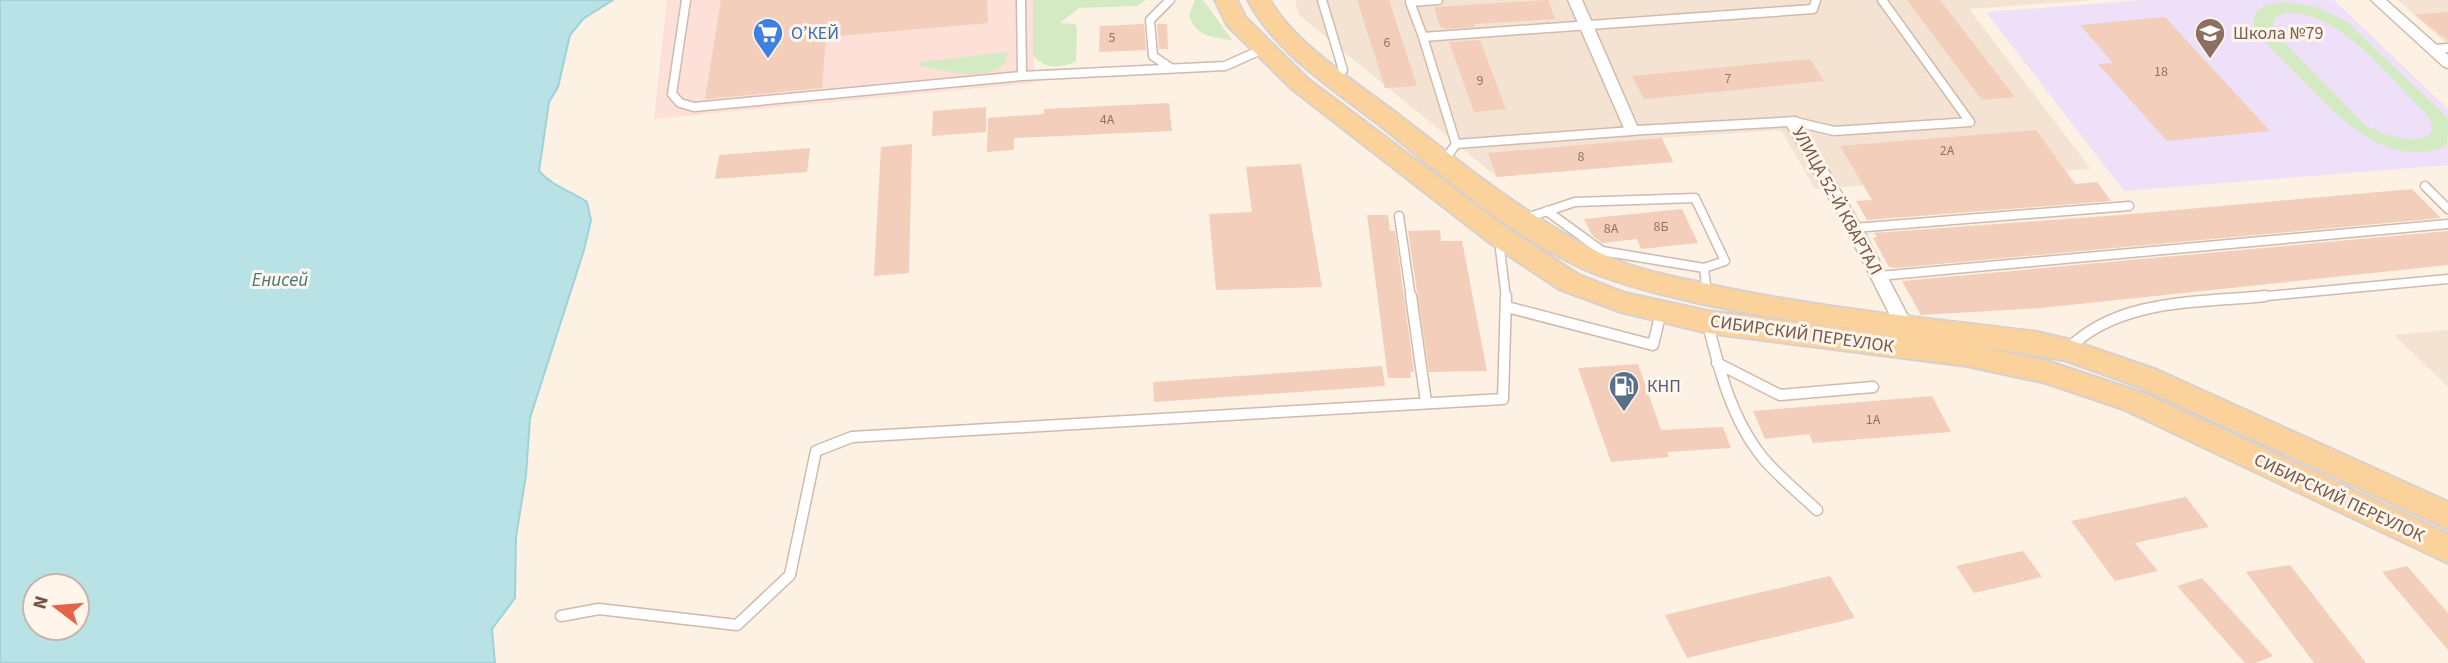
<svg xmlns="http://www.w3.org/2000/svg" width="2448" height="663" viewBox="0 0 2448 663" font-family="'Source Sans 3',sans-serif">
<rect width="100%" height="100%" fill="#fcf1e3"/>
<!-- residential -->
<path fill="#f4e3d2" d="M1295,0H2095L1969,9L2091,169L1815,189L1781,130L1662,138L1673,162L1497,177L1299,15Z
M2398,0H2448V45Z
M2448,330V387L2394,335Z"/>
<!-- commercial -->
<path fill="#fde0d7" d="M667,0H1033L1034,83L654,119Z"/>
<!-- education -->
<path fill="#eee0f8" d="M2146,0H2334L2448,109V165L2124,191L1986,12Z"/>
<!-- green -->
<path fill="#d4eac2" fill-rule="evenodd" d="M1033,0H1146L1137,6L1079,8L1060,23L1075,24L1077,28L1076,61C1061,69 1044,69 1033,55Z
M1195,0H1203L1232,40C1213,38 1195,36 1189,15Z
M2284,2L2316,7L2346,21L2448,118L2447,146C2388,170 2340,119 2303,81C2287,64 2269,48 2255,29C2249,7 2267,4 2284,2ZM2284,13C2338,9 2388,76 2424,112L2430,119L2432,131L2428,136L2411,140L2387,135L2365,125L2273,31V20Z
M1008,52L1005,63C984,83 945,71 920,66V62Z"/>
<!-- water -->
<path fill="#b8e2e6" stroke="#9ed2d8" stroke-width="2" fill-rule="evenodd" d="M0,0H613L583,19L570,35L558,87L549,102L539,171C552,186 571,191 587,202L591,220L584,250L530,418L526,475L516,537L515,598L492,629L495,663H0ZM35,586H77V628H35Z"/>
<!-- building -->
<path fill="#f2cebb" d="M721,0H987L988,23L826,37L822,88L705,99Z
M1357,0H1389L1417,86L1385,88Z
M1548,0L1555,19L1474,24L1475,27L1445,29L1440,26L1434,7Z
M1907,0H1940L2015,97L1982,100Z
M2448,12V41L2415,15Z
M2165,17L2270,131L2167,141L2098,64L2113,63L2080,25Z
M1144,24L1146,50L1099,52L1100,26Z
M1157,24H1167L1168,49H1159Z
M1480,40L1506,109L1474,112L1449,42Z
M1810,59L1824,81L1644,99L1632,76Z
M1169,103L1172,131L1014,138V150L987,152L988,118L1044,114V109Z
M986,107V132L932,136L933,111Z
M2036,130L2075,184L2097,182L2111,201L1867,220L1856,201L1872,200L1840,146Z
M1662,138L1673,162L1497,177L1488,153Z
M912,144L909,273L874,276L881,147Z
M810,148L807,172L715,179L719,155Z
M1301,164L1322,287L1216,290L1209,214L1252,212L1246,167Z
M2412,189L2441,218L1895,268L1889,267L1873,238L1877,237L1874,233L2121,215Z
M1682,209L1698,243L1641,249L1637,239L1602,243L1592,235L1584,219Z
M1367,215H1388L1390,231H1395L1414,372H1410L1411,378H1388Z
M1440,230L1441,241H1462L1487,371L1429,372L1408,231Z
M2448,231V265L2041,308L1921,315L1902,281Z
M1638,364L1661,430L1723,427L1731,448L1667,452L1669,457L1611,462L1578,368Z
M1382,366L1385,386L1154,402L1153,382Z
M1932,396L1951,432L1813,443L1809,434L1765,439L1753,411Z
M2186,497L2209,527L2135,543L2158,571L2115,581L2071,521Z
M2023,551L2042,577L1974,593L1956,566Z
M2290,565L2366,663H2314L2246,572Z
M2407,566L2448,613V650L2382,572Z
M1830,576L1855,618L1687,658L1665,615Z
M2202,578L2273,656L2256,663H2245L2177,586Z"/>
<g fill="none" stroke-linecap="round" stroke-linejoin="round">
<!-- lane-far1 casing -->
<g stroke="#d0baad" stroke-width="11">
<path id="lane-far1" d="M686,0L672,94L680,103L694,107L1022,76L1225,66L1263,49
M1021,0L1022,76
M1170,0L1150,20L1153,56L1171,68
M1322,0L1343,70L1335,78
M1423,37L1410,2L1438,0
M2433,49L2448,48
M1792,121L1834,131L1970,122L1882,0
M1456,144L1632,131
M1444,161L1456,144L1423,37L1813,9L1816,0
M2425,186L2448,209
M1547,211L1602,251L1704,268
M1399,216L1411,298
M1523,219L1575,202L1695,198L1725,261L1704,268L1707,294
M1854,228L2129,206
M1499,241L1506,298
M1879,276L2448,224
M2246,298L2448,279"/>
</g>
<!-- lane casing -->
<g stroke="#d0baad" stroke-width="13">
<path id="lane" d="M1411,296L1426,402
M1507,307L1653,345L1661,312
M1708,324C1719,370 1732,420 1763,458C1779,477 1799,493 1817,510
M2068,349C2119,298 2198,303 2265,296
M1717,363L1780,395L1873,387
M561,616L599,609L737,625L790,575L816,451L852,437L1503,399L1506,296"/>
</g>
<!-- street casing -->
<g stroke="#d0baad" stroke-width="3">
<path id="street" d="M1568,0H1582L1637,126L1797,117L1862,228L1913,326L1910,331H1898L1846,228L1787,126L1627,135Z
M2371,0H2386L2448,55V68L2443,66Z"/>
</g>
<!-- primary casing -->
<g stroke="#d8d0cc" stroke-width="4">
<path id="primary" d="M1215,0H1237L1245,17L1308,79L1508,229L1579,275L1625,293L1708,311L1915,337C1839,327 1765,318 1690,301C1654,293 1619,284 1584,269C1507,234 1443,175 1377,123C1332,88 1275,52 1248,0H1270C1293,43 1361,86 1400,116C1464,165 1527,217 1600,253C1634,270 1670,276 1707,284C1815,308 1927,318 2037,332L2067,339L2157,370L2448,502V529L2137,386L2064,360L1973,345L2047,361L2143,393L2448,534V563L2123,409L2046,383L1967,366L1708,333L1621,312L1559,289L1490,243L1292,89L1227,25Z"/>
</g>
<!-- lane-far1 -->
<use href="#lane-far1" stroke="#fff" stroke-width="8"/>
<!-- lane -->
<use href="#lane" stroke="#fff" stroke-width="10"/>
<!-- street -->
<use href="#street" fill="#fff" fill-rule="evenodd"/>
<!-- primary -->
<use href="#primary" fill="#fbd29c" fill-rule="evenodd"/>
</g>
<!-- icons -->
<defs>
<g id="supermarket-pin" transform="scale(1.575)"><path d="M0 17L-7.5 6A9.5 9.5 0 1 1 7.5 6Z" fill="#3f7fe0" stroke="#fff5ea"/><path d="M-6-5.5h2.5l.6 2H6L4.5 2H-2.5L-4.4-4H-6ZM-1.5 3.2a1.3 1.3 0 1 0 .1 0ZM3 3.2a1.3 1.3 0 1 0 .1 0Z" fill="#fff"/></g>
<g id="school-pin" transform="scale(1.575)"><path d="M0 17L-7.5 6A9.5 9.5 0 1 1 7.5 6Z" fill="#8d6e63" stroke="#fff5ea"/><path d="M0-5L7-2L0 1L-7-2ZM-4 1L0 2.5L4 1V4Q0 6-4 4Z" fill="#fff"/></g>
<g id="fuel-pin" transform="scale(1.575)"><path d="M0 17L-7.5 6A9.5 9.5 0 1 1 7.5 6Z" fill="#5c6f8a" stroke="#fff5ea"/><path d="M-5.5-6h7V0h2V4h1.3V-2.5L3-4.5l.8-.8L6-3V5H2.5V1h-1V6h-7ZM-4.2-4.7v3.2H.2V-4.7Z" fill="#fff"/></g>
</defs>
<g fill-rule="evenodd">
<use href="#supermarket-pin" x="768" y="33"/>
<use href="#school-pin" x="2210" y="33"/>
<use href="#fuel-pin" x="1624" y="386"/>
</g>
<g text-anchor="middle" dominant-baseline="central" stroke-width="6" stroke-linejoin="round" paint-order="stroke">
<!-- number labels -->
<g font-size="14" fill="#947466">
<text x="1112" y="38">5</text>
<text x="1387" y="43">6</text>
<text x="2161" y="72">18</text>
<text x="1728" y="79">7</text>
<text x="1480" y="81">9</text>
<text x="1107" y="120">4А</text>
<text x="1947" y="151">2А</text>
<text x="1581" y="157">8</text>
<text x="1661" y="227">8Б</text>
<text x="1611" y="229">8А</text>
<text x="1873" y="420">1А</text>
</g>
<!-- shop labels -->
<g font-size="18" fill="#366cbe" stroke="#fff5ea" text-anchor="start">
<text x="791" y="33">О’КЕЙ</text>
</g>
<!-- education labels -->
<g font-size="18" fill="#785e54" stroke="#fff5ea" text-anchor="start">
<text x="2233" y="33">Школа №79</text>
</g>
<!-- street labels -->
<g font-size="18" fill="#755649" stroke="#fff5ea">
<text transform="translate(1837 201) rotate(61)">УЛИЦА 52-Й КВАРТАЛ</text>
<text transform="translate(1802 334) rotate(8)">СИБИРСКИЙ ПЕРЕУЛОК</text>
<text transform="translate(2339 498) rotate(25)">СИБИРСКИЙ ПЕРЕУЛОК</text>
</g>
<!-- service labels -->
<g font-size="18" fill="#4e5e75" stroke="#fff5ea" text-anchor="start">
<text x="1647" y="386">КНП</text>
</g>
<!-- water labels -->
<g font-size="19" font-style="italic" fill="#407a81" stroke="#fff5ea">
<text x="280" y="280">Енисей</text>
</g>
</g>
<!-- north arrow -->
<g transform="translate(56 607) rotate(286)"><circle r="33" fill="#fff5ea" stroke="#c8b5aa" stroke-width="2"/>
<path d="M0-5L12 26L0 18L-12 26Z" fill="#e76348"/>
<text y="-10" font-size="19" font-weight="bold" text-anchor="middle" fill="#755649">N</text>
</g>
</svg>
